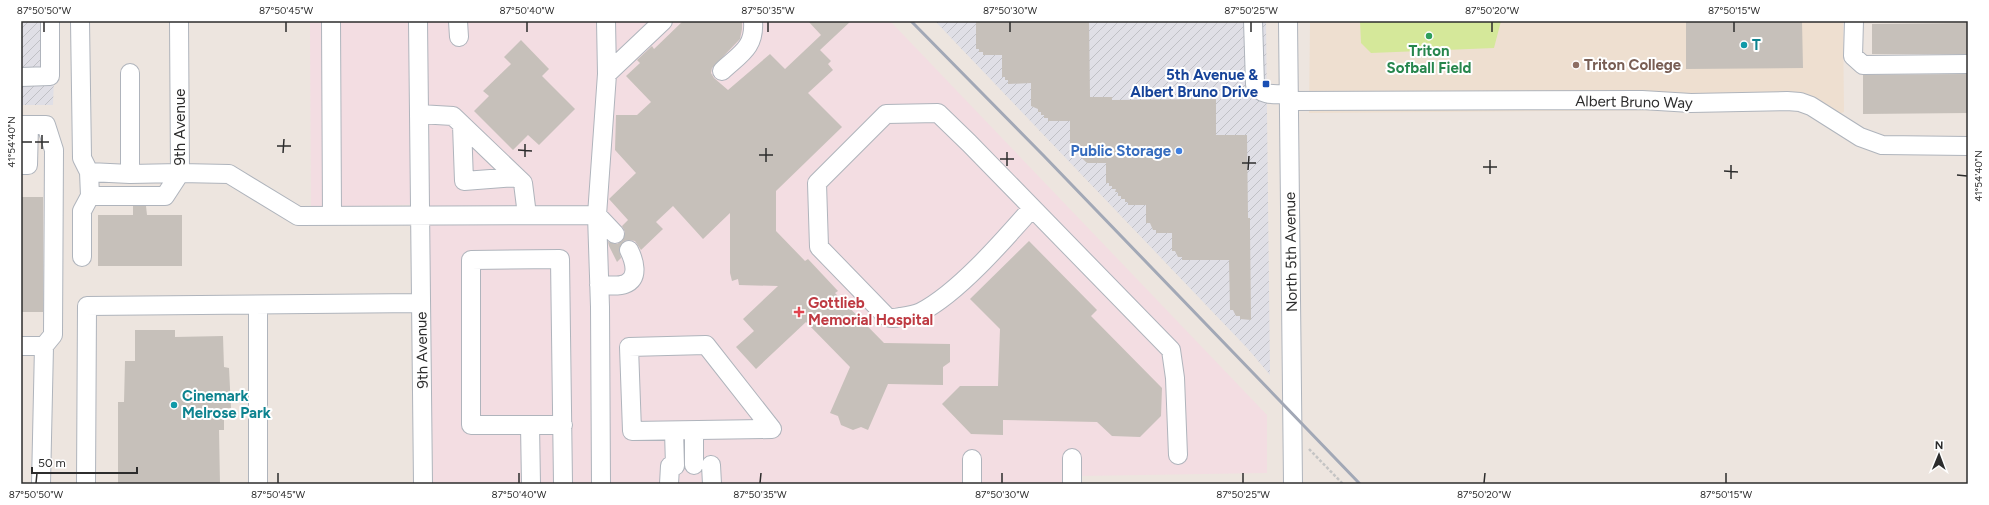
<svg xmlns="http://www.w3.org/2000/svg" width="1989" height="505" viewBox="0 0 1989 505" font-family="Figtree,sans-serif">
<defs>
<pattern id="industrial-furrows" width="10" height="10" patternUnits="userSpaceOnUse"><rect width="10" height="10" fill="#e0dfe6"/><path d="M-1 1l2-2M0 10L10 0M9 11l2-2" fill="none" stroke="#c0c0c5"/></pattern>
</defs>
<rect width="100%" height="100%" fill="#ede5df"/>
<!-- industrial -->
<path fill="url(#industrial-furrows)" d="M21,21H56L53,105H21Z
M935,21H1266L1270,375L1248,349Z"/>
<!-- education -->
<path fill="#eedfd0" d="M1310,21H1843L1844,112L1820,121L1800,109L1309,113Z"/>
<!-- medical -->
<path fill="#f3dde2" d="M310,21H890L1267,415V473L1078,476L1077,484H433L429,204L311,208Z"/>
<!-- pitch -->
<path fill="#d5e89a" d="M1360,21H1501L1494,48L1371,53L1361,43Z"/>
<!-- building -->
<path fill="#c6c0ba" d="M683,21H742V29L740,39L712,68L711,73L714,78L728,90L770,54L785,69L821,35L808,21H851L820,50L831,61L828,64L833,70L808,93L842,127L776,191V231L805,261L808,259L838,291L835,293L884,343L950,344V362L943,367V385L888,384L868,430L861,427L853,430L841,425L838,416L830,413L850,367L806,322L756,369L736,347L754,331L743,319L778,286L739,285L738,279L732,281L730,273V213L703,239L673,206L656,222L663,229L641,250L635,241L630,240L624,241L619,249L621,258L617,262L609,246L608,242L617,244L622,241L625,232L622,226L628,220L609,199L636,173L615,150L616,115H637L651,102L626,76L640,63L637,60L652,46L654,49Z
M976,21H1089L1090,97H1112V100L1216,99V135H1247L1248,218H1250V232L1251,320L1240,319V316H1236L1233,310H1230L1229,260H1182V257H1178L1175,251H1172V233H1156V230H1153L1150,223H1146V205H1128V202H1125V199H1121V196H1118V192H1115L1116,189H1112V186H1109V183H1106V163H1087L1070,147V121H1048V118H1044V115H1041V112H1038V109L1031,106V83L1008,84V80H1005V77H1002V55H983V52H979V49H976Z
M1686,21H1802L1803,68L1686,69Z
M1968,23V54H1872V24Z
M521,40L549,69L542,76L575,109L539,145L528,135L513,150L474,111L489,96L483,91L511,64L504,57Z
M1968,74V113L1863,114V75Z
M21,197H43V312H21Z
M133,206H146L147,215H182V266H98V215H133Z
M1029,241L1097,310L1091,316L1162,388L1161,416L1140,437L1112,436L1097,422L1003,420V435L971,434L942,404L960,386H998L1000,329L970,299Z
M135,330H175V337L223,336L224,367L229,368L231,408H224V430H219L220,484H118V402H124L125,361H135Z"/>
<g fill="none" stroke-linecap="round" stroke-linejoin="round">
<!-- minor casing -->
<g stroke="#afb4bc" stroke-width="20">
<path id="minor" d="M80,21L82,158L89,172L130,174
M179,21L180,173L229,174L298,216L597,215L615,234
M331,21L332,216
M418,21L423,484
M458,21L459,37
M1253,21L1255,84C1261,97 1276,94 1289,94
M1288,21L1293,484
M1854,21L1853,56L1863,65L1968,64
M722,71C740,54 755,48 753,21
M130,73V174L180,173
M607,74L663,21
M21,77L50,76V21
M1289,101L1642,100L1691,103L1787,101L1800,102L1811,106L1860,137L1882,145L1968,146
M419,114L453,116L523,183L527,215
M21,125H46L54,150L53,335L44,346
M462,125L464,181L516,177
M21,165H28L29,125
M89,172L90,196H165L180,173
M1032,208C1004,240 958,293 921,312C915,315 907,316 900,317C895,318 890,319 886,316L819,247L817,183L886,114L938,113L969,143L1171,350L1175,378L1178,455
M82,257V211L90,196
M599,285C607,285 618,287 625,284C640,278 634,260 629,250
M258,305V484
M706,345L772,429L632,431L629,347Z
M21,346H44L41,484
M530,425H471V260L560,259L563,484
M674,431L675,466
M694,431V465
M1072,458V484
M972,459V484
M711,465L712,484
M86,484L87,306L421,303
M531,484L530,425H563
M601,484L600,307L597,215L607,74L606,21
M669,484L670,466"/>
</g>
<!-- path -->
<path stroke="#c4c4c4" stroke-width="2.5" stroke-dasharray="3 2" stroke-linecap="butt" d="M1309,449L1343,484"/>
<!-- minor -->
<use href="#minor" stroke="#fff" stroke-width="18"/>
<!-- rail -->
<path stroke="#a2a8b6" stroke-width="3" d="M911,21L1043,155L1360,484"/>
</g>
<!-- ticks -->
<path fill="none" stroke="#2c2c2c" stroke-width="1.5" d="M44,32V22M286,32V22M527,32V22M768,32V22M1010,32V22M1251,32V22M1492,32V22M1734,32V22M22,142H32M35,142H49M277,146H291M42,149V135M518,150L532,151M283,153L284,139M759,155H773M525,157V144M1000,159H1014M766,162V148M1242,163H1256M1007,166V152M1483,167H1497M1248,170L1249,156M1724,171L1738,172M1490,174V160M1957,175L1967,176M1731,179V165M36,483L37,473M278,483V473M519,483V473M760,483L761,473M1002,483V473M1243,483V473M1484,483L1485,473M1726,483V473"/>
<!-- markers -->
<circle fill="#2e9e5b" stroke="#fff" stroke-width="1.5" cx="1429" cy="36" r="4"/>
<g fill="#0f9aa8" stroke="#fff" stroke-width="1.5">
<circle cx="1744" cy="45" r="4"/>
<circle cx="174" cy="405" r="4"/>
</g>
<circle fill="#8d6e63" stroke="#fff" stroke-width="1.5" cx="1576" cy="65" r="4"/>
<rect fill="#1a4fb4" stroke="#fff" stroke-width="1.5" x="1262" y="80" width="8" height="8" rx="2"/>
<circle fill="#3f7fe0" stroke="#fff" stroke-width="1.5" cx="1179" cy="151" r="4"/>
<path fill="#e0444e" stroke="#fff" stroke-width="1.5" d="M797 306h4v4h4v4h-4v4h-4v-4h-4v-4h4z"/>
<g text-anchor="middle" dominant-baseline="central" stroke-width="4" stroke-linejoin="round" paint-order="stroke">
<!-- culture labels -->
<g font-size="15" font-weight="bold" fill="#0d838f" stroke="#fff" text-anchor="start">
<text x="1752" y="45">T</text>
<text x="182" y="396">Cinemark<tspan x="182" dy="17">Melrose Park</tspan></text>
</g>
<!-- leisure labels -->
<g font-size="15" font-weight="bold" fill="#27864d" stroke="#fff">
<text x="1429" y="51">Triton<tspan x="1429" dy="17">Sofball Field</tspan></text>
</g>
<!-- education labels -->
<g font-size="15" font-weight="bold" fill="#785e54" stroke="#fff" text-anchor="start">
<text x="1584" y="65">Triton College</text>
</g>
<!-- transit labels -->
<g font-size="15" font-weight="bold" fill="#164399" stroke="#fff" text-anchor="end">
<text x="1258" y="75">5th Avenue &amp;<tspan x="1258" dy="17">Albert Bruno Drive</tspan></text>
</g>
<!-- street labels -->
<g font-size="15" fill="#2c2c2c" stroke="#fff">
<text transform="translate(1634 102) rotate(1)">Albert Bruno Way</text>
<text transform="translate(180 127) rotate(-90)">9th Avenue</text>
<text transform="translate(1291 252) rotate(-91)">North 5th Avenue</text>
<text transform="translate(422 350) rotate(-91)">9th Avenue</text>
</g>
<!-- shop labels -->
<g font-size="15" font-weight="bold" fill="#366cbe" stroke="#fff" text-anchor="end">
<text x="1171" y="151">Public Storage</text>
</g>
<!-- health labels -->
<g font-size="15" font-weight="bold" fill="#be3a42" stroke="#fff" text-anchor="start">
<text x="808" y="303">Gottlieb<tspan x="808" dy="17">Memorial Hospital</tspan></text>
</g>
</g>
<!-- border -->
<rect width="1989" height="505" fill="none" stroke="#ffffff" stroke-width="44"/>
<!-- north arrow -->
<g transform="translate(1939 455) rotate(1)" stroke="#ffffff" stroke-width="3" paint-order="stroke">
<path d="M0-3L7 15L0 10L-7 15Z" fill="#2c2c2c"/>
<text y="-6" font-size="11" font-weight="bold" text-anchor="middle" fill="#2c2c2c">N</text>
</g>
<!-- scale -->
<path d="M32 467v6h105v-6" fill="none" stroke="#2c2c2c" stroke-width="2"/>
<text x="38" y="467" font-size="12" fill="#2c2c2c" stroke="#ffffff" stroke-width="3" paint-order="stroke">50 m</text>
<rect x="22" y="22" width="1945" height="461" fill="none" stroke="#2c2c2c" stroke-width="1.5"/>
<g font-size="10" text-anchor="middle" fill="#2c2c2c">
<text x="44" y="14">87°50'50"W</text>
<text x="286" y="14">87°50'45"W</text>
<text x="527" y="14">87°50'40"W</text>
<text x="768" y="14">87°50'35"W</text>
<text x="1010" y="14">87°50'30"W</text>
<text x="1251" y="14">87°50'25"W</text>
<text x="1492" y="14">87°50'20"W</text>
<text x="1734" y="14">87°50'15"W</text>
<text transform="translate(11 142) rotate(-90)" y="4">41°54'40"N</text>
<text transform="translate(1978 176) rotate(-90)" y="4">41°54'40"N</text>
<text x="36" y="498">87°50'50"W</text>
<text x="278" y="498">87°50'45"W</text>
<text x="519" y="498">87°50'40"W</text>
<text x="760" y="498">87°50'35"W</text>
<text x="1002" y="498">87°50'30"W</text>
<text x="1243" y="498">87°50'25"W</text>
<text x="1484" y="498">87°50'20"W</text>
<text x="1726" y="498">87°50'15"W</text>
</g>
</svg>
